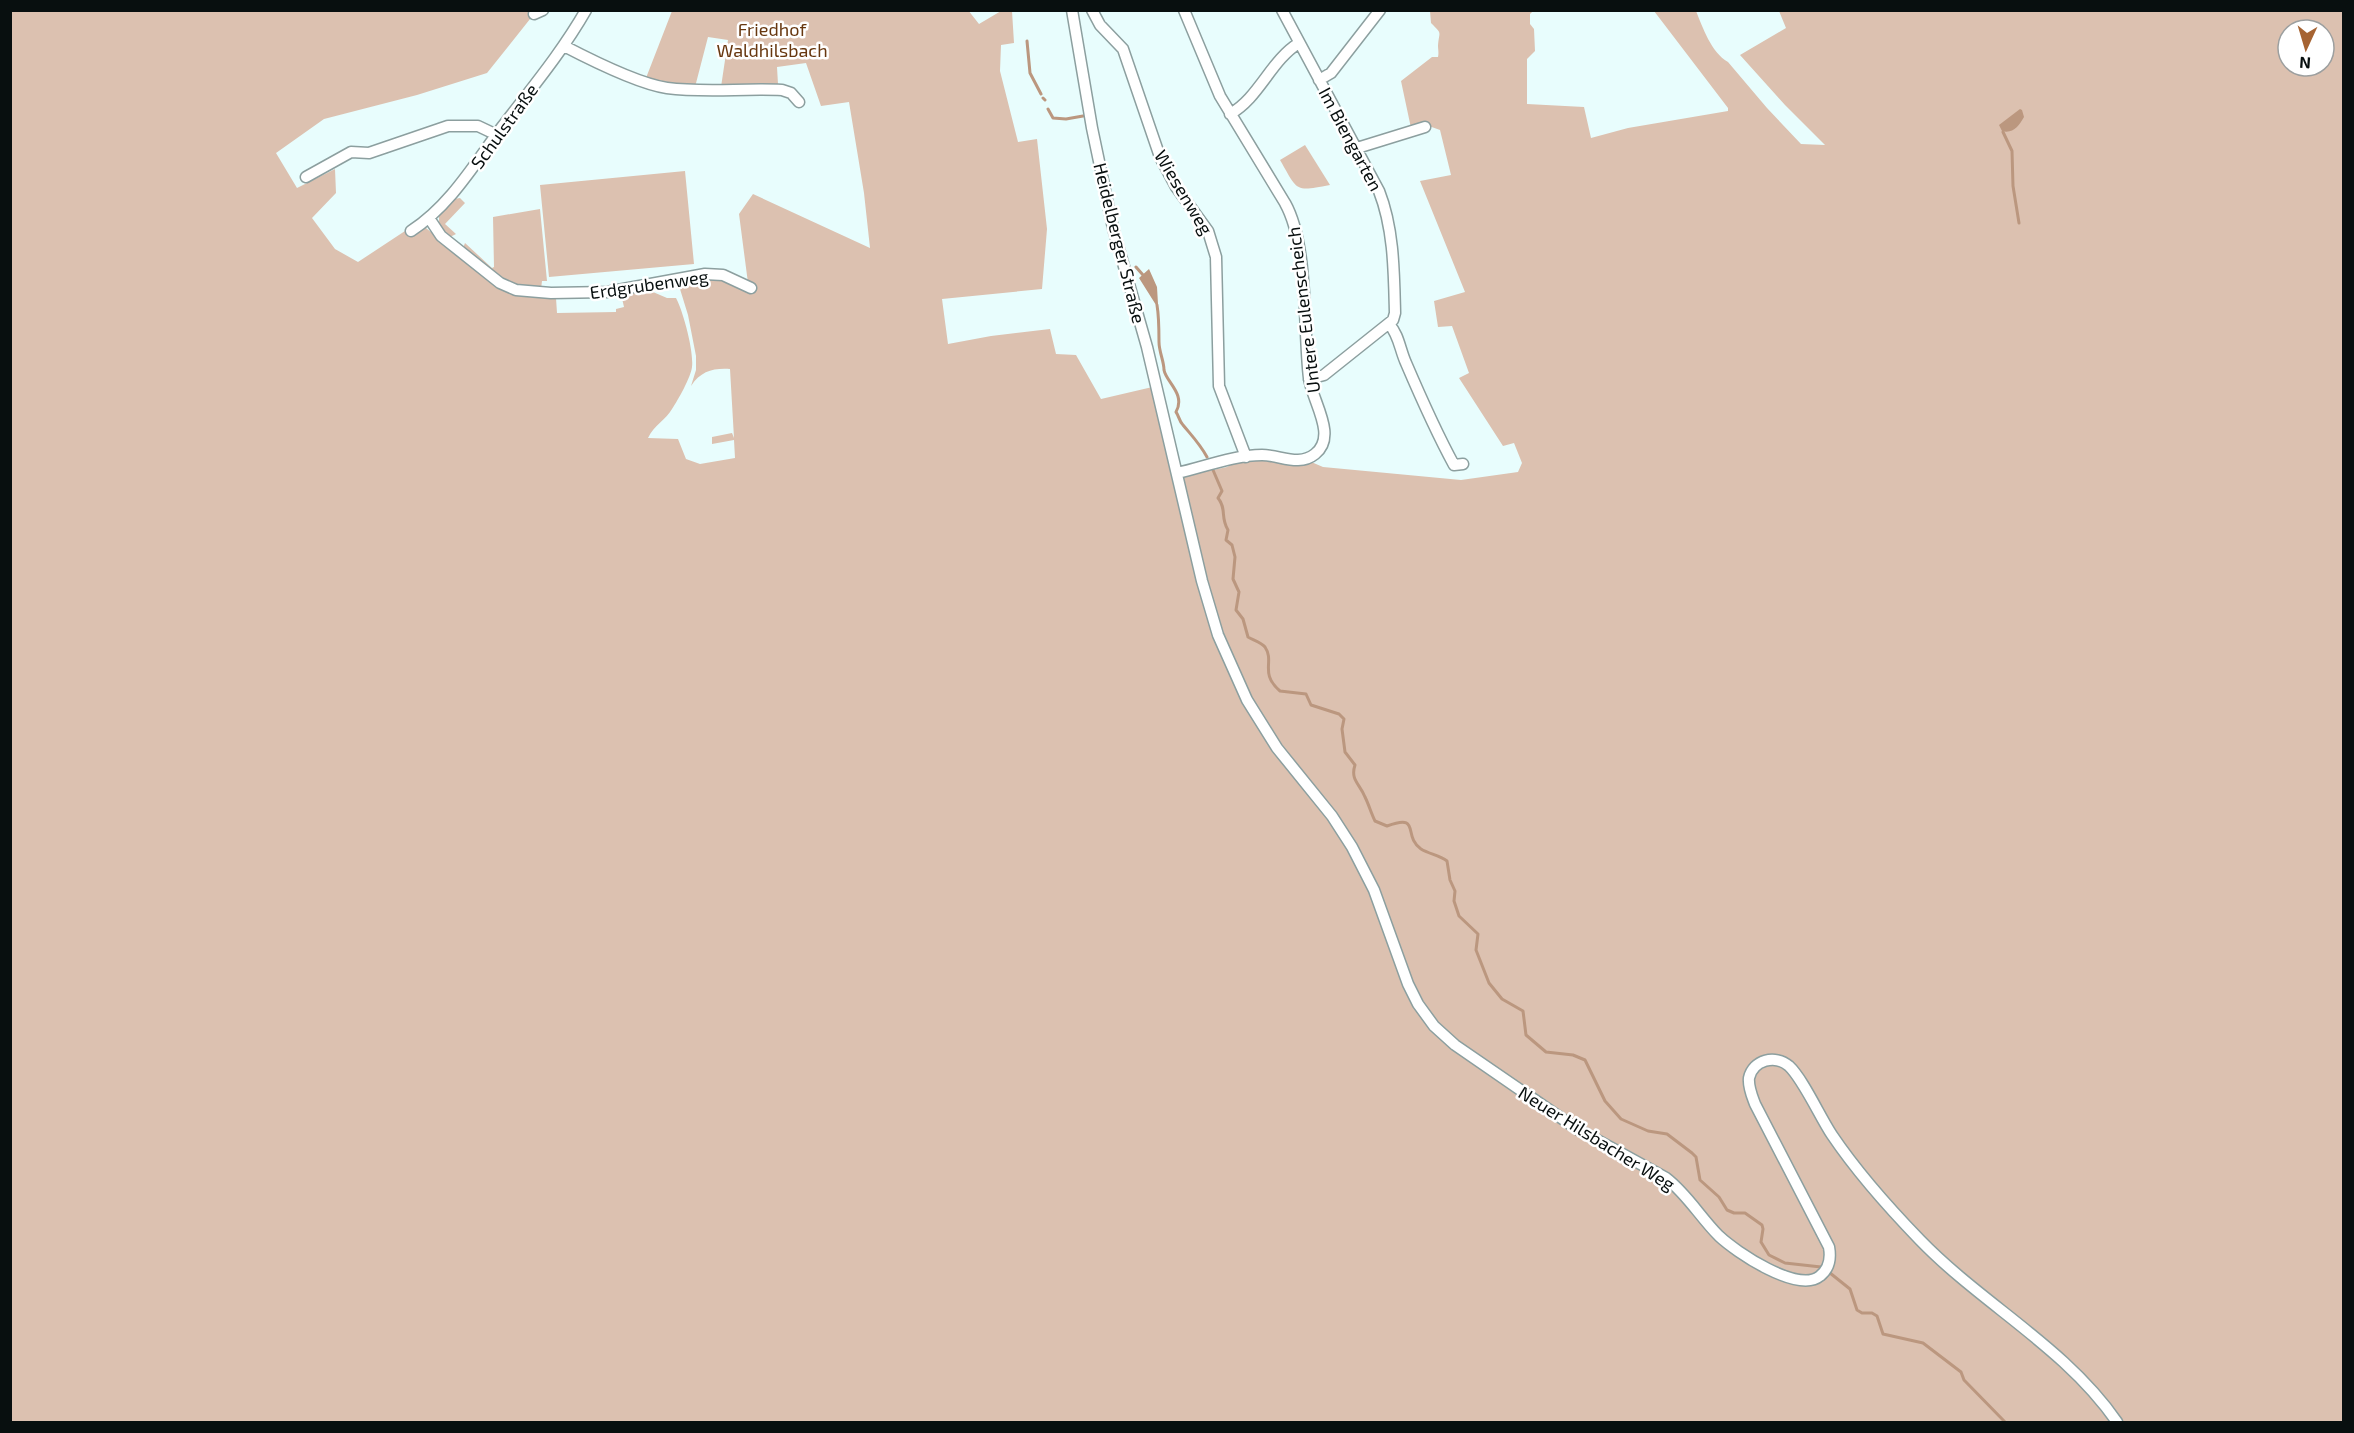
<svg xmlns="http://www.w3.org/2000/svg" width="2354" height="1433" viewBox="0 0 2354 1433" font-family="'Exo 2',sans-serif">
<rect width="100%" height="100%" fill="#e8fdfd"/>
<!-- green -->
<path fill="#dcc1b0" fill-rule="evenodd" d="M968,10L979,24L1001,11H1012L1014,43L1001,45L1000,71L1018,142L1037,139L1047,229L1042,289L942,299L948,344L991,336L1050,329L1056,354L1076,355L1101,399L1161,385L1181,467L1199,473L1227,467L1246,457L1309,461L1323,467L1461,480L1518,472L1522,463L1514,443L1503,446L1459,378L1469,373L1452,326L1438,327L1434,301L1465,292L1420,181L1451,175L1440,130L1426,125L1411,128L1401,81L1432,57H1438C1439,53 1438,49 1438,46C1439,30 1443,35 1431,23L1430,11H1533L1530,14V24L1534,29L1535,51L1527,59V104L1584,107L1591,138L1628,128L1728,111V108L1654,11H1696C1703,28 1711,52 1728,62L1767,108L1801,144L1825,145L1785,105L1740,55L1786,28L1779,11H2343V1422H11L10,11H534V14L487,73L417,95L324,119L276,153L297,188L335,169L336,193L312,218L335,249L358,262L405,231L426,228L476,270L542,298H556L557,313L616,312V309L624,307L621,294L646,289L667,298H676C683,311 694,351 692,367C691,377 678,400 672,409C666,420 654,425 648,438L678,439L686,459L700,464L735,458L734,440L712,444V437L732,433L734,438L730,369C713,368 701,371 691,386L696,370V356L688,315L680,289L685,281L704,277L748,283L739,214L753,194L870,248L864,193L849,102L821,106L806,63L777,67L778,84L751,88L721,87L728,40L708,37L695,87L646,78L672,11ZM2288,30H2324V66H2288Z
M1305,145L1330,185C1294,192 1298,191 1280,160Z
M685,171L694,264L549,277L540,185Z
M460,198L465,203L445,224L456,234L450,237L439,225V216L454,199Z
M540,209L547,281H542L541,289L507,283L463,248L465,243L492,268L494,267L493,217Z"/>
<!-- water -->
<path fill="#bb977f" d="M2020,109L2022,110L2024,117C2019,126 2013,134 2002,131L1999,125Z
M1149,269L1157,287L1158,304L1156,305L1139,278Z"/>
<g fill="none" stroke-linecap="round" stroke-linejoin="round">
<!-- stream -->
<path stroke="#bb977f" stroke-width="3" d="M1027,41L1030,73L1041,94
M1043,98L1045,100
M1048,109L1053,118L1066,119L1083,116
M2003,132L2012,151L2013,186L2019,223
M1136,267L1143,275
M1157,305C1159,317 1159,330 1159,342C1159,352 1164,361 1164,370C1166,382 1186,394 1176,412C1179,416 1179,421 1183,425C1192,436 1200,444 1207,457
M1213,470L1222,491L1218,498C1227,509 1220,517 1228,530L1226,540L1232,545L1235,557L1233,579L1239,592L1236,610L1243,619L1248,637C1253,640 1261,642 1265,647C1275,662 1259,673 1280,691L1306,694L1311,705L1339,714L1344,719L1342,729L1345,752L1355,765C1350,780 1360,784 1365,797C1369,805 1371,813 1375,821L1387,826C1422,813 1402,836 1421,849C1429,854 1439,855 1447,861L1450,880L1455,891L1454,901L1459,916L1478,934L1476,950L1489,983L1502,999L1523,1011L1526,1035L1546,1052L1573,1055L1585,1060L1605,1101L1621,1119L1648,1131L1667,1134L1692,1153L1696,1157L1700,1180L1719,1197L1727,1210L1734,1213H1745L1762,1225L1763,1229L1761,1242L1769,1255L1785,1263L1821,1267
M1830,1273L1850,1289L1857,1310L1862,1313H1872L1877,1316L1883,1334L1923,1343L1961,1372L1964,1380L2005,1422"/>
<!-- minor casing -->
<g stroke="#8c9f9f" stroke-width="13">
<path id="minor" d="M1072,10L1092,128L1113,228L1147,347L1202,581L1218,635L1247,700L1277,748L1332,816L1352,847L1374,890L1408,984L1418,1004L1434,1026L1455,1045L1577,1129L1666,1178C1687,1194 1700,1217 1719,1236C1736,1252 1798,1294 1820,1276C1829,1269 1831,1258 1829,1247L1755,1104C1752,1096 1748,1087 1749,1078C1753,1060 1775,1054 1789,1066C1803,1079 1820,1117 1832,1135C1857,1172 1889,1208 1920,1240C1983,1305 2065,1347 2117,1422
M1092,10L1100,25L1123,49L1160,157L1176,187L1208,231L1216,257L1219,386L1246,457
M1282,10L1379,191C1394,229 1394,273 1395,313L1393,320L1324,375L1309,379
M534,14L543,10
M564,46C589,59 640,84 667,88C705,93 743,88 782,90L791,93L799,102
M1319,80L1331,73L1380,10
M1230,114C1259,98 1271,60 1299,43
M1357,148L1425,127
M306,177L351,152L369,153L448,126H478L497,135
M429,218L441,236L500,283L516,290L551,293L607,292L705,274L723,275L751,288
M411,231C450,206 475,163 502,127C531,89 562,52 586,10
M1389,324C1399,335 1400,350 1406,363C1421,398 1436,432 1454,465L1463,464
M1177,473C1204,467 1234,455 1262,455C1280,455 1299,467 1315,454C1338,436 1312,401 1309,378C1303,328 1309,246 1285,203L1220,96L1184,10"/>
</g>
<!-- minor -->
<use href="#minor" stroke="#fff" stroke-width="10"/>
</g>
<g text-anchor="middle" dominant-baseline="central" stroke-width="5" stroke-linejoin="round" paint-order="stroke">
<!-- park labels -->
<g font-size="18" fill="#67370f" stroke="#fff">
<text x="772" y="29">Friedhof<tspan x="772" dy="21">Waldhilsbach</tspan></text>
</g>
<!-- street labels -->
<g font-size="18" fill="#080f0f" stroke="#fff">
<text transform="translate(504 126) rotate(-54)">Schulstraße</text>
<text transform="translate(1351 139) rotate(62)">Im Biengarten</text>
<text transform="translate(1184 192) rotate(59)">Wiesenweg</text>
<text transform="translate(1120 243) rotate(76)">Heidelberger Straße</text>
<text transform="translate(649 284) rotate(-8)">Erdgrubenweg</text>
<text transform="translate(1303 310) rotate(-97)">Untere Eulenscheich</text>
<text transform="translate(1597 1138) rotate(32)">Neuer Hilsbacher Weg</text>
</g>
</g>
<!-- border -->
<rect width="2354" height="1433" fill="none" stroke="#080f0f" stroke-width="24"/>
<!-- north arrow -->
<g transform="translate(2306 48) rotate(184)"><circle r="28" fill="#ffffff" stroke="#9c9f9f" stroke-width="1.5"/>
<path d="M0-4.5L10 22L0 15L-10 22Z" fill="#a66332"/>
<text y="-9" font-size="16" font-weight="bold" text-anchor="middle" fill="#080f0f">N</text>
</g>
</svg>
